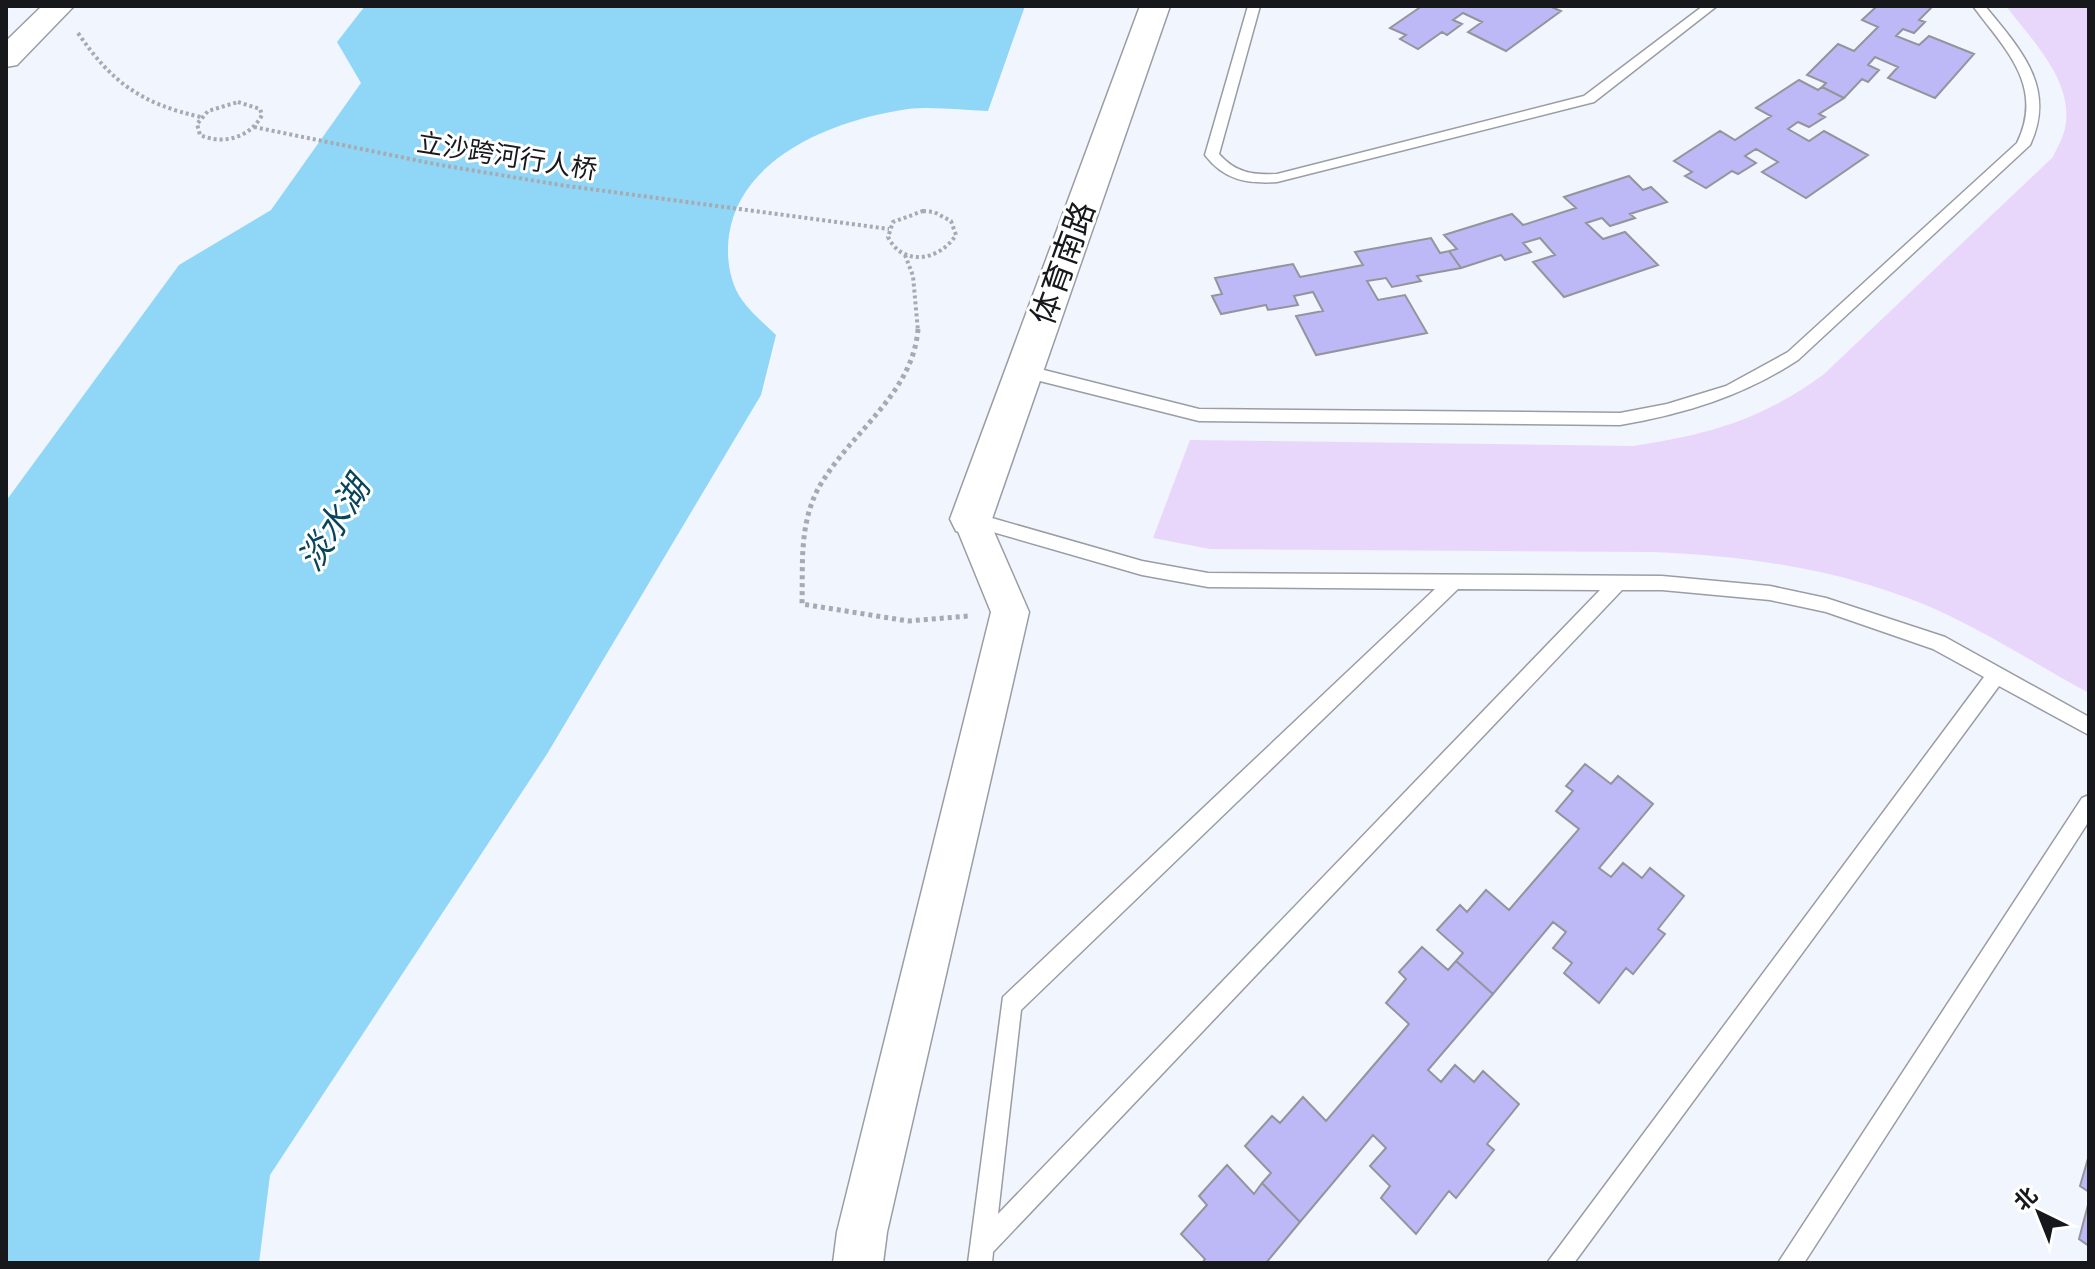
<svg xmlns="http://www.w3.org/2000/svg" width="2095" height="1269" viewBox="0 0 2095 1269" font-family="Jost,'Noto Sans SC',sans-serif">
<rect width="100%" height="100%" fill="#f1f5fd"/>
<!-- green -->
<path fill="#e8d7fb" d="M2006,6H2089V693C2043,668 1997,639 1950,616C1858,572 1754,556 1653,552L1210,549L1153,538L1190,440L1633,446C1710,434 1759,421 1823,375L2053,157C2057,148 2063,138 2065,128C2075,82 2031,39 2006,6Z"/>
<!-- water -->
<path fill="#90d6f7" d="M365,6H1025L988,111C962,110 933,106 908,109C837,119 741,155 729,235C726,256 729,282 742,300C751,313 765,324 776,335L761,395L547,754L270,1175L259,1263H6V501L179,265L271,210L361,83L337,42Z"/>
<!-- building -->
<path fill="#bdb9f6" stroke="#95949c" stroke-width="2" d="M1422,6H1549L1561,11L1506,51L1468,32L1482,22L1463,13L1453,20L1462,24L1447,35L1442,32L1418,49L1400,39L1406,35L1390,28Z
M1877,6H1933L1919,20L1925,22L1914,33L1903,29L1896,36L1919,45L1929,36L1974,54L1935,98L1888,78L1898,67L1875,57L1868,65L1879,70L1868,82L1862,79L1844,98L1822,87L1826,83L1807,75L1838,44L1854,51L1878,27L1862,20Z
M1799,80L1818,90L1822,87L1844,98L1819,114L1825,117L1809,127L1798,122L1788,129L1809,141L1824,131L1868,155L1806,198L1762,172L1778,162L1756,149L1745,156L1756,163L1738,174L1732,171L1706,188L1685,176L1692,172L1674,161L1720,131L1735,140L1771,116L1756,108Z
M1629,176L1643,190L1651,187L1667,202L1630,214L1635,218L1610,226L1602,218L1586,223L1603,239L1625,232L1658,265L1564,297L1533,262L1555,255L1540,238L1523,243L1531,252L1505,260L1501,255L1461,268L1449,251L1457,249L1444,235L1512,214L1523,225L1576,208L1564,197Z
M1431,238L1440,253L1449,251L1461,268L1417,276L1421,281L1392,287L1386,278L1367,281L1378,300L1405,295L1427,333L1316,355L1296,316L1323,311L1313,292L1294,296L1298,305L1268,310L1266,305L1221,314L1212,296L1222,294L1215,278L1293,264L1300,277L1363,265L1355,252Z
M1585,764L1611,784L1618,776L1653,804L1599,868L1611,877L1623,863L1642,878L1650,868L1684,896L1658,929L1665,934L1633,974L1626,968L1599,1003L1564,973L1572,963L1553,948L1566,932L1553,922L1493,994L1456,961L1463,953L1437,930L1460,905L1467,912L1486,890L1509,910L1579,829L1556,811L1573,791L1566,786Z
M1422,947L1448,970L1456,961L1493,994L1428,1070L1441,1082L1455,1065L1474,1082L1483,1071L1519,1104L1487,1144L1494,1150L1456,1198L1449,1191L1416,1234L1381,1198L1390,1186L1370,1166L1386,1148L1373,1135L1300,1222L1262,1183L1271,1173L1245,1146L1272,1116L1280,1123L1303,1097L1326,1121L1409,1024L1386,1003L1406,979L1399,972Z
M2089,1155V1192L2080,1186Z
M1227,1165L1254,1194L1262,1183L1300,1222L1266,1263H1202L1205,1259L1181,1234L1207,1205L1199,1196Z
M2089,1201V1246L2079,1239Z"/>
<g fill="none" stroke-linecap="round" stroke-linejoin="round">
<!-- service casing -->
<g stroke="#9a9da4" stroke-width="3">
<path id="service" d="M1248,6H1260L1219,154C1236,173 1252,175 1277,174L1584,96L1703,6H1717L1594,102L1277,182C1247,184 1224,180 1205,155Z
M1973,6H1985C2020,49 2057,87 2030,145L1798,360C1743,396 1685,414 1620,425L1199,421L1024,377L1016,371L1024,365L1199,409L1620,413L1667,404L1726,386L1788,352L2017,143C2045,86 2005,49 1973,6Z
M971,512L1142,561L1208,573L1662,576L1770,586L1826,598L1945,637L2089,717V735L1999,686L1574,1263H1547L1984,677L1933,649L1826,612L1770,600L1662,590H1622L993,1252L992,1263H968L1003,997L1435,589L1208,587L1142,575L965,524L963,519ZM1458,589L1600,590L998,1214L1021,1010Z
M2089,795V821L1804,1263H1778L2082,798Z"/>
</g>
<!-- minor casing -->
<g stroke="#9a9da4" stroke-width="3">
<path id="minor" d="M971,505L984,509L1029,612L887,1232L883,1263H833L837,1232L991,612L953,519L958,509Z"/>
</g>
<!-- tertiary casing -->
<g stroke="#9a9da4" stroke-width="3">
<path id="tertiary" d="M42,6H74L17,65L6,67V41Z
M1140,6H1170L992,519L986,531L971,536L956,531L950,519Z"/>
</g>
<!-- path-far1 -->
<path stroke="#a7aab0" stroke-width="4" stroke-dasharray="3 3" stroke-linecap="butt" d="M78,33C112,83 142,104 201,117
M238,102L260,109L262,115C250,138 223,145 200,135L197,124L208,111Z
M254,127L435,164L560,185L889,229
M923,211L934,212L951,221L956,235C939,261 903,267 888,237L893,222Z
M905,255L913,276L918,331"/>
<!-- path -->
<path stroke="#a7aab0" stroke-width="5" stroke-dasharray="4 4" stroke-linecap="butt" d="M918,329C913,395 848,434 818,489C799,526 803,564 802,604L908,621L969,616"/>
<!-- service -->
<use href="#service" fill="#fff" fill-rule="evenodd"/>
<!-- minor -->
<use href="#minor" fill="#fff" fill-rule="evenodd"/>
<!-- tertiary -->
<use href="#tertiary" fill="#fff" fill-rule="evenodd"/>
</g>
<g text-anchor="middle" dominant-baseline="central" stroke-width="6" stroke-linejoin="round" paint-order="stroke">
<!-- far-street labels -->
<g font-size="26" fill="#17181b" stroke="#fff">
<text transform="translate(507 156) rotate(9)">立沙跨河行人桥</text>
</g>
<!-- street labels -->
<g font-size="32" fill="#17181b" stroke="#fff">
<text transform="translate(1063 263) rotate(-70)">体育南路</text>
</g>
<!-- water labels -->
<g font-size="34" font-style="italic" fill="#08455c" stroke="#fff">
<text transform="translate(334 524) rotate(-58)">淡水湖</text>
</g>
</g>
<!-- border -->
<rect width="2095" height="1269" fill="none" stroke="#17181b" stroke-width="16"/>
<!-- north arrow -->
<g transform="translate(2039 1213) rotate(317)" stroke="#ffffff" stroke-width="6" paint-order="stroke">
<path d="M0-6L14 30L0 20L-14 30Z" fill="#17181b"/>
<text y="-12" font-size="22" font-weight="bold" text-anchor="middle" fill="#17181b">北</text>
</g>
</svg>
